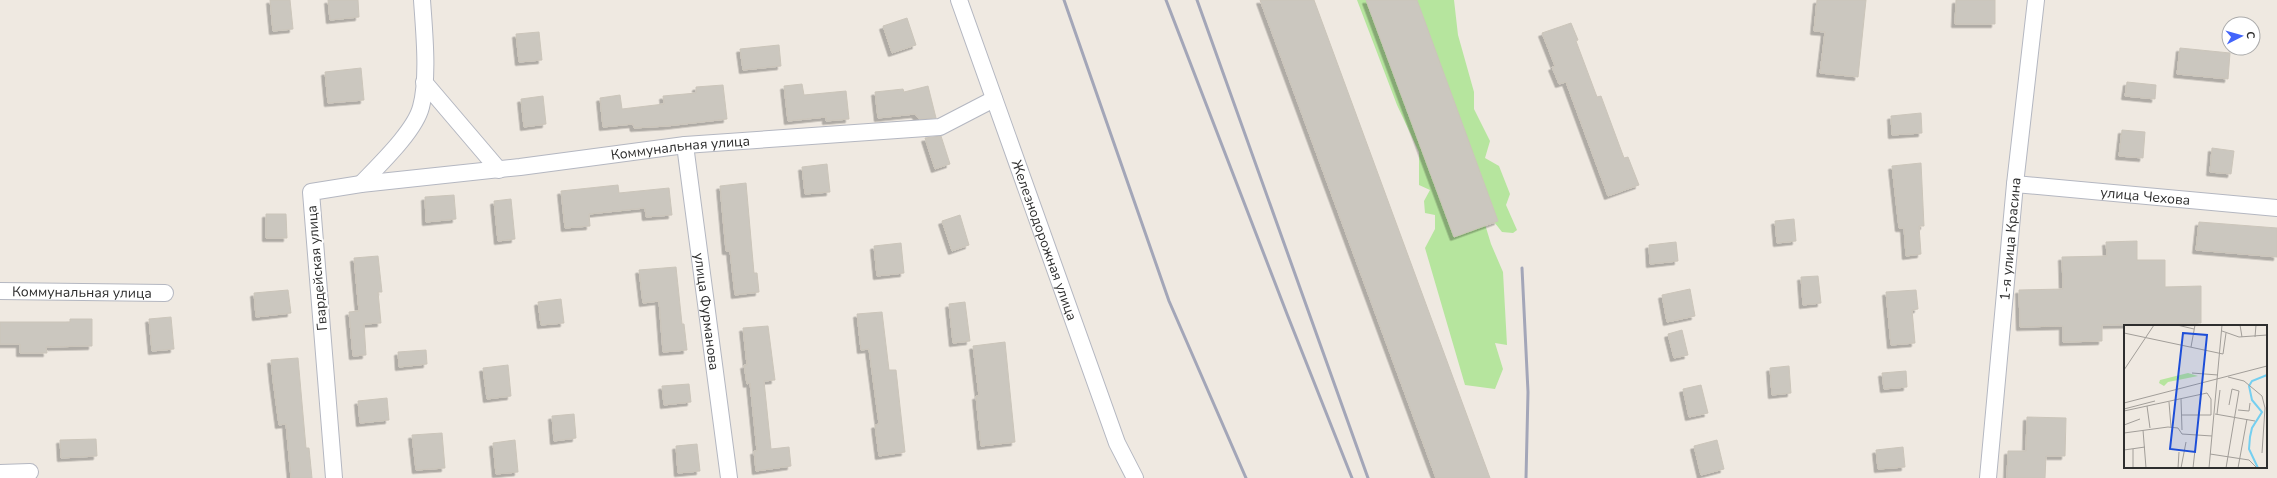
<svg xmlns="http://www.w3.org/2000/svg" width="2277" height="478" viewBox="0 0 2277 478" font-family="'Nunito Sans',sans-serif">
<defs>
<filter id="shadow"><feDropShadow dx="-3.5" dy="3.5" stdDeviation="0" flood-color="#0004"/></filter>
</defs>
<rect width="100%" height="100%" fill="#efe9e1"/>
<!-- green -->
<path fill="#b6e59e" d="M1357,0H1454L1458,35L1474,92V109L1490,141L1485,158L1499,166L1510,194L1506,205L1517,230L1513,233L1502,232L1491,218L1484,221L1491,244L1503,272L1507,345L1495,343L1503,369L1495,389L1465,385L1425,248L1435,229V215L1425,213L1424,201L1430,190L1419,185V152L1397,105Z"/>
<!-- building -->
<path fill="#cbc7bf" stroke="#cbc5ba" filter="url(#shadow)" d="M270,0H290L293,29L273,31Z
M328,0H358L359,17L330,20Z
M1260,0H1314L1490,478H1436Z
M1366,0H1417L1498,221L1454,237Z
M1817,0H1866L1858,77L1820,73L1825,32L1814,31Z
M1956,0H1995V24H1955Z
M907,18L916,45L892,53L883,26Z
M1571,23L1578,40L1576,41L1597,97L1601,96L1624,158L1628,157L1639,185L1608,196L1566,82L1559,84L1552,67L1555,66L1542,33Z
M539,32L542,60L519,62L516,34Z
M779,45L781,66L743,70L740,49Z
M2180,48L2230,53L2228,79L2177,74Z
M361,68L364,100L328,103L325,72Z
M2127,82L2156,85L2155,99L2125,96Z
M802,84L804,95L846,91L849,119L826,121V117L788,121L784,86Z
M723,85L727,119L667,126L634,128L633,124L603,127L600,98L620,95L622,109L664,104L663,96L696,93V87Z
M928,86L936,118L919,119L915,114L878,118L875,92L903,89L904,92Z
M543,96L546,124L524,127L521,99Z
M1921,113L1922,133L1892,135L1891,116Z
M2122,130L2145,132L2143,158L2119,156Z
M941,136L950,164L935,169L925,138Z
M2212,148L2234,151L2231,174L2210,172Z
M1921,163L1924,226H1919L1921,254L1906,256L1904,228H1899L1892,166Z
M827,164L830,192L805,194L802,167Z
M746,183L754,273H757L759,292L735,295L730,251H726L720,186Z
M618,185L619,193L669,188L672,215L646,217L645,208L589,214L590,226L565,228L561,191Z
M454,195L456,219L426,222L425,197Z
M511,199L515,239L498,241L494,201Z
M266,214H286L287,238H266Z
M960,215L969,245L952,251L942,221Z
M1794,219L1796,241L1777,243L1775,221Z
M2199,222L2277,228V257L2196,250Z
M2137,241V260H2165V287L2201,286V323L2102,325V341L2063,342V326L2020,327L2019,290L2063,289L2062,257L2107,256L2106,242Z
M1676,242L1678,261L1650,264L1649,245Z
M901,243L904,273L877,276L874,246Z
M378,256L382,292H378L381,323L364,324L366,355L353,356L349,312L359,311L354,258Z
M676,267L682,324H684L687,350L663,352L659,301L643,303L639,270Z
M1818,276L1821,303L1803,305L1801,277Z
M1690,289L1695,316L1667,322L1662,295Z
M288,290L291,313L256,317L254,293Z
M1916,290L1918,309L1912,310L1915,343L1891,345L1886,292Z
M561,299L564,323L541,325L538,302Z
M965,302L970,341L953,343L949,304Z
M882,312L889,370H896L905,452L879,456L875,425L879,424L869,349L861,350L857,314Z
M171,317L174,349L152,351L149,319Z
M70,319H92V346L46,347L47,353H20V344H0V322H70Z
M768,326L775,380L764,381L771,449L789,447L791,466L756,471L754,451H757L750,383L747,384L744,365H747L743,328Z
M1682,330L1688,355L1674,358L1668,334Z
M1005,342L1015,442L981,446L976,396H979L973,346Z
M426,350L427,364L399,367L398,352Z
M298,358L306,448H309L312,478H291L286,424L279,425L273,380L271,360Z
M508,365L511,396L487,399L483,368Z
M1789,366L1791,393L1772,395L1770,368Z
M1906,371L1907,387L1884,389L1882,373Z
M689,384L691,402L664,405L662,386Z
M1701,385L1708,413L1689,417L1683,389Z
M387,398L389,420L360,423L358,401Z
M574,414L576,438L554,441L552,416Z
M2027,417L2066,418L2065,456H2046L2045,478H2007L2008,451H2026Z
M442,433L445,468L416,470L412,435Z
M96,439L97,456L61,458L60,440Z
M515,440L518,472L496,474L493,443Z
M1717,440L1724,469L1701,475L1694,446Z
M697,444L700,471L678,473L676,446Z
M1903,447L1905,467L1878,469L1876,450Z"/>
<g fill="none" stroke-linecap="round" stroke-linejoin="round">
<!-- minor casing -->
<g stroke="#b4b7c1" stroke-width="18">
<g id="minor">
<path id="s1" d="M959,0L1117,443L1135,478"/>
<path d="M424,82L499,170"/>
<path id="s2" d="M685,145L729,478"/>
<path d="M361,184C379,165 415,131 421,107C429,78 424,30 422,0"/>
<path id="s3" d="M2015,184L2277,208"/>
<path id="s4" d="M0,291L165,293"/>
<path d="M0,473L30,472"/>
<path id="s5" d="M334,478L311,192L361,184L520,167L685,145L940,127L994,99"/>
<path id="s6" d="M1988,478L2015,184L2036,0"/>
</g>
</g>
<!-- minor -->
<use href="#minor" stroke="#fff" stroke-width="16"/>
<!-- rail -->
<path stroke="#a3a6b8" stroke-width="3" d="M1064,0L1169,301L1246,478
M1166,0L1287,314L1352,478
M1197,0L1368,478
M1522,268L1528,392L1526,478"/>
</g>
<g text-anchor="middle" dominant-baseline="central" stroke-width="4" stroke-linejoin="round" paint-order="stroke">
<!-- street labels -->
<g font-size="14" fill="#2e2e2e" stroke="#fff">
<text stroke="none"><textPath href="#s5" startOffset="659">Коммунальная улица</textPath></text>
<text stroke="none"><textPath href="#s3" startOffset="131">улица Чехова</textPath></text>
<text stroke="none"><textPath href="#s6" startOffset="240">1-я улица Красина</textPath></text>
<text stroke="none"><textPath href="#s1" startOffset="255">Железнодорожная улица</textPath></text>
<text transform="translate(317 268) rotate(-95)">Гвардейская улица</text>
<text stroke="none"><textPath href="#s4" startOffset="82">Коммунальная улица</textPath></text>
<text stroke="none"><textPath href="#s2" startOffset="168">улица Фурманова</textPath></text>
</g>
</g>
<!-- overview -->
<g transform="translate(2124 325)">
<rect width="143" height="143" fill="#efe9e1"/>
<path d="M64,48L74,51L44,57L40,61L35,58L36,55Z" fill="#b6e59e"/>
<path fill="none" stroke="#75cff0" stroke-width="2" d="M134,143L125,124L126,112L128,103L138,87L128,75L125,61L128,56L143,50"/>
<path fill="none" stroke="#a29e99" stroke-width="1" d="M53,0L70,4M116,0L118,12M98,6L115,12L143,10M0,8L99,29L102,8M131,12L132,0M67,22L71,0M0,45L30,0M68,48L94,50M104,52L120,56L138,71L141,83L138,128M57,74L58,105M45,77L47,102M0,78L143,41M23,81L26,103M0,84L31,76M114,85L125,86L126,78M0,86L83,68L87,74V90H57M91,89L131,96M93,89L96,65M0,100L16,94M19,105L22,143M0,108L44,102L54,103L58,109L88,111M0,125L21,122M86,129L125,135L133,143M9,143V124M54,143L55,127M57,143L62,117M69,143L71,125M85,143L98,0M102,143L115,66L108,64L105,80M114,143L123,94"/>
<path fill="#1d4ed8" fill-opacity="0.15" stroke="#1d4ed8" stroke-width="2" d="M59,8L83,10L71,127L46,124Z"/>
<rect width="143" height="143" fill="none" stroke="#2e2e2e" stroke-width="2"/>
</g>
<!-- north arrow -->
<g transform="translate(2241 36) rotate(84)"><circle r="19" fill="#ffffff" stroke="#ababab"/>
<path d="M0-3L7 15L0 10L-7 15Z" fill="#4264fb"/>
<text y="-6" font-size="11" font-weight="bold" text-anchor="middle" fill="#2e2e2e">С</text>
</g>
</svg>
